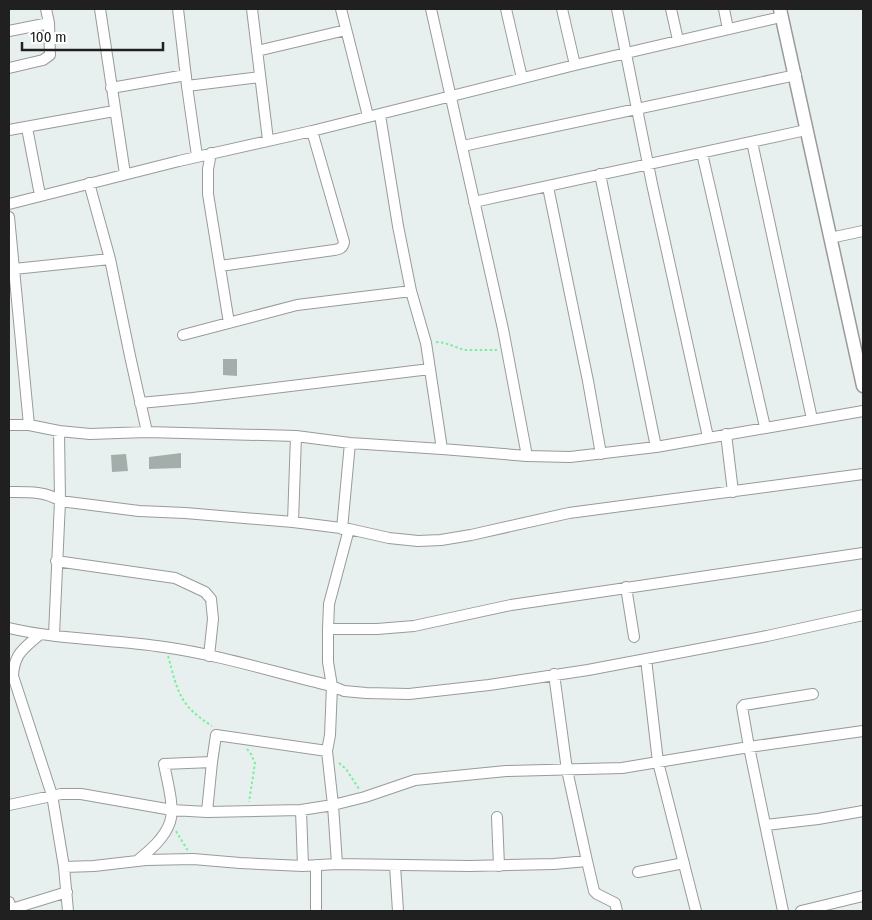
<svg xmlns="http://www.w3.org/2000/svg" width="872" height="920" viewBox="0 0 872 920" font-family="'Fira Sans Condensed',sans-serif">
<rect width="100%" height="100%" fill="#e7f0ef"/>
<!-- building -->
<path fill="#a3aeaa" d="M223,359H237V376L223,375Z
M181,453V468L149,469V457Z
M126,454L128,471L112,472L111,455Z"/>
<g fill="none" stroke-linecap="round" stroke-linejoin="round">
<!-- minor casing -->
<g stroke="#9a9a9a" stroke-width="12">
<path id="minor" d="M100,9L125,174
M178,9L187,86L197,156
M252,9L268,140
M341,9L368,116
M431,9L503,329L527,456
M506,9L522,78
M562,9L575,65
M617,9L652,184L708,437
M671,9L678,40
M724,9L728,29
M9,31L49,23
M257,51L346,30
M9,68L43,60L50,55L49,23L46,9
M187,86L260,77
M111,88L186,75
M380,115L398,226L411,291L426,343L442,449
M27,128L40,195
M9,130L114,111
M752,142L812,419
M463,146L796,75
M211,153L208,169V194L229,323
M702,153L765,427
M600,174L656,447
M89,183L110,259L130,356L147,432
M548,187L588,381L601,454
M474,202L806,130
M9,204L179,161L312,131L575,65L781,17
M9,217L29,425
M830,238L863,231
M220,266L334,250C340,249 343,248 344,242L312,131
M14,269L110,259
M183,335L297,305L411,291
M140,403L193,398L430,369
M9,425H29L59,431L90,434L147,432L296,436L350,443L442,449L527,456L570,457L656,447L863,411
M726,434L733,492
M9,492C26,492 46,491 60,501L139,511L185,513L293,522L349,529L389,538L418,541L441,540L471,535L569,513L863,474
M293,522L296,436
M342,529L350,443
M56,561L175,578L205,592L211,599L213,619L209,656
M626,587L634,637
M9,628C59,640 113,639 164,647C221,655 276,673 332,686L344,691L366,693L409,694L489,685L588,670L767,636L863,615
M328,629H377L414,626L511,605L863,553
M40,634C24,649 14,653 13,676L52,795L64,867L68,911
M54,635L60,501L59,431
M646,659L658,762L696,911
M554,674L567,770L587,861
M9,805L61,794H81L172,810L207,812L301,810L333,805L365,797L415,780L506,771L622,768L749,747L863,731
M301,810L303,866
M207,812L212,762L216,735L327,751
M497,817L499,866
M766,825L818,819L863,811
M137,861C149,851 165,838 170,822C175,808 167,780 164,764L212,762
M337,864L333,805L327,751L330,735L332,686L328,662V629L329,604L349,529
M316,865V911
M395,866L398,911
M64,867L94,866L146,860L193,859L240,863L303,866L337,864L470,866L554,864L587,861L594,891L597,894L615,903L617,911
M638,872L684,863
M9,902L11,907L15,908L67,892
M783,911L749,747L742,707L744,705L813,694
M801,911L863,896"/>
</g>
<!-- tertiary casing -->
<g stroke="#9a9a9a" stroke-width="15">
<path id="tertiary" d="M780,9L863,386"/>
</g>
<!-- path -->
<path stroke="#77f09c" stroke-width="2" stroke-dasharray="2.5 2.5" stroke-linecap="butt" d="M436,342L445,343L464,350H497
M168,656C178,692 179,705 212,726
M247,749L251,754L255,763L249,802
M339,763L346,769L359,789
M176,831L188,851"/>
<!-- minor -->
<use href="#minor" stroke="#fff" stroke-width="10"/>
<!-- tertiary -->
<use href="#tertiary" stroke="#fff" stroke-width="12"/>
</g>
<!-- border -->
<rect width="872" height="920" fill="none" stroke="#202020" stroke-width="20"/>
<!-- scale -->
<path d="M22 42v8h141v-8" fill="none" stroke="#202020" stroke-width="2.5"/>
<text x="30" y="42" font-size="15" fill="#202020" stroke="#ffffff" stroke-width="4" paint-order="stroke">100 m</text>
</svg>
